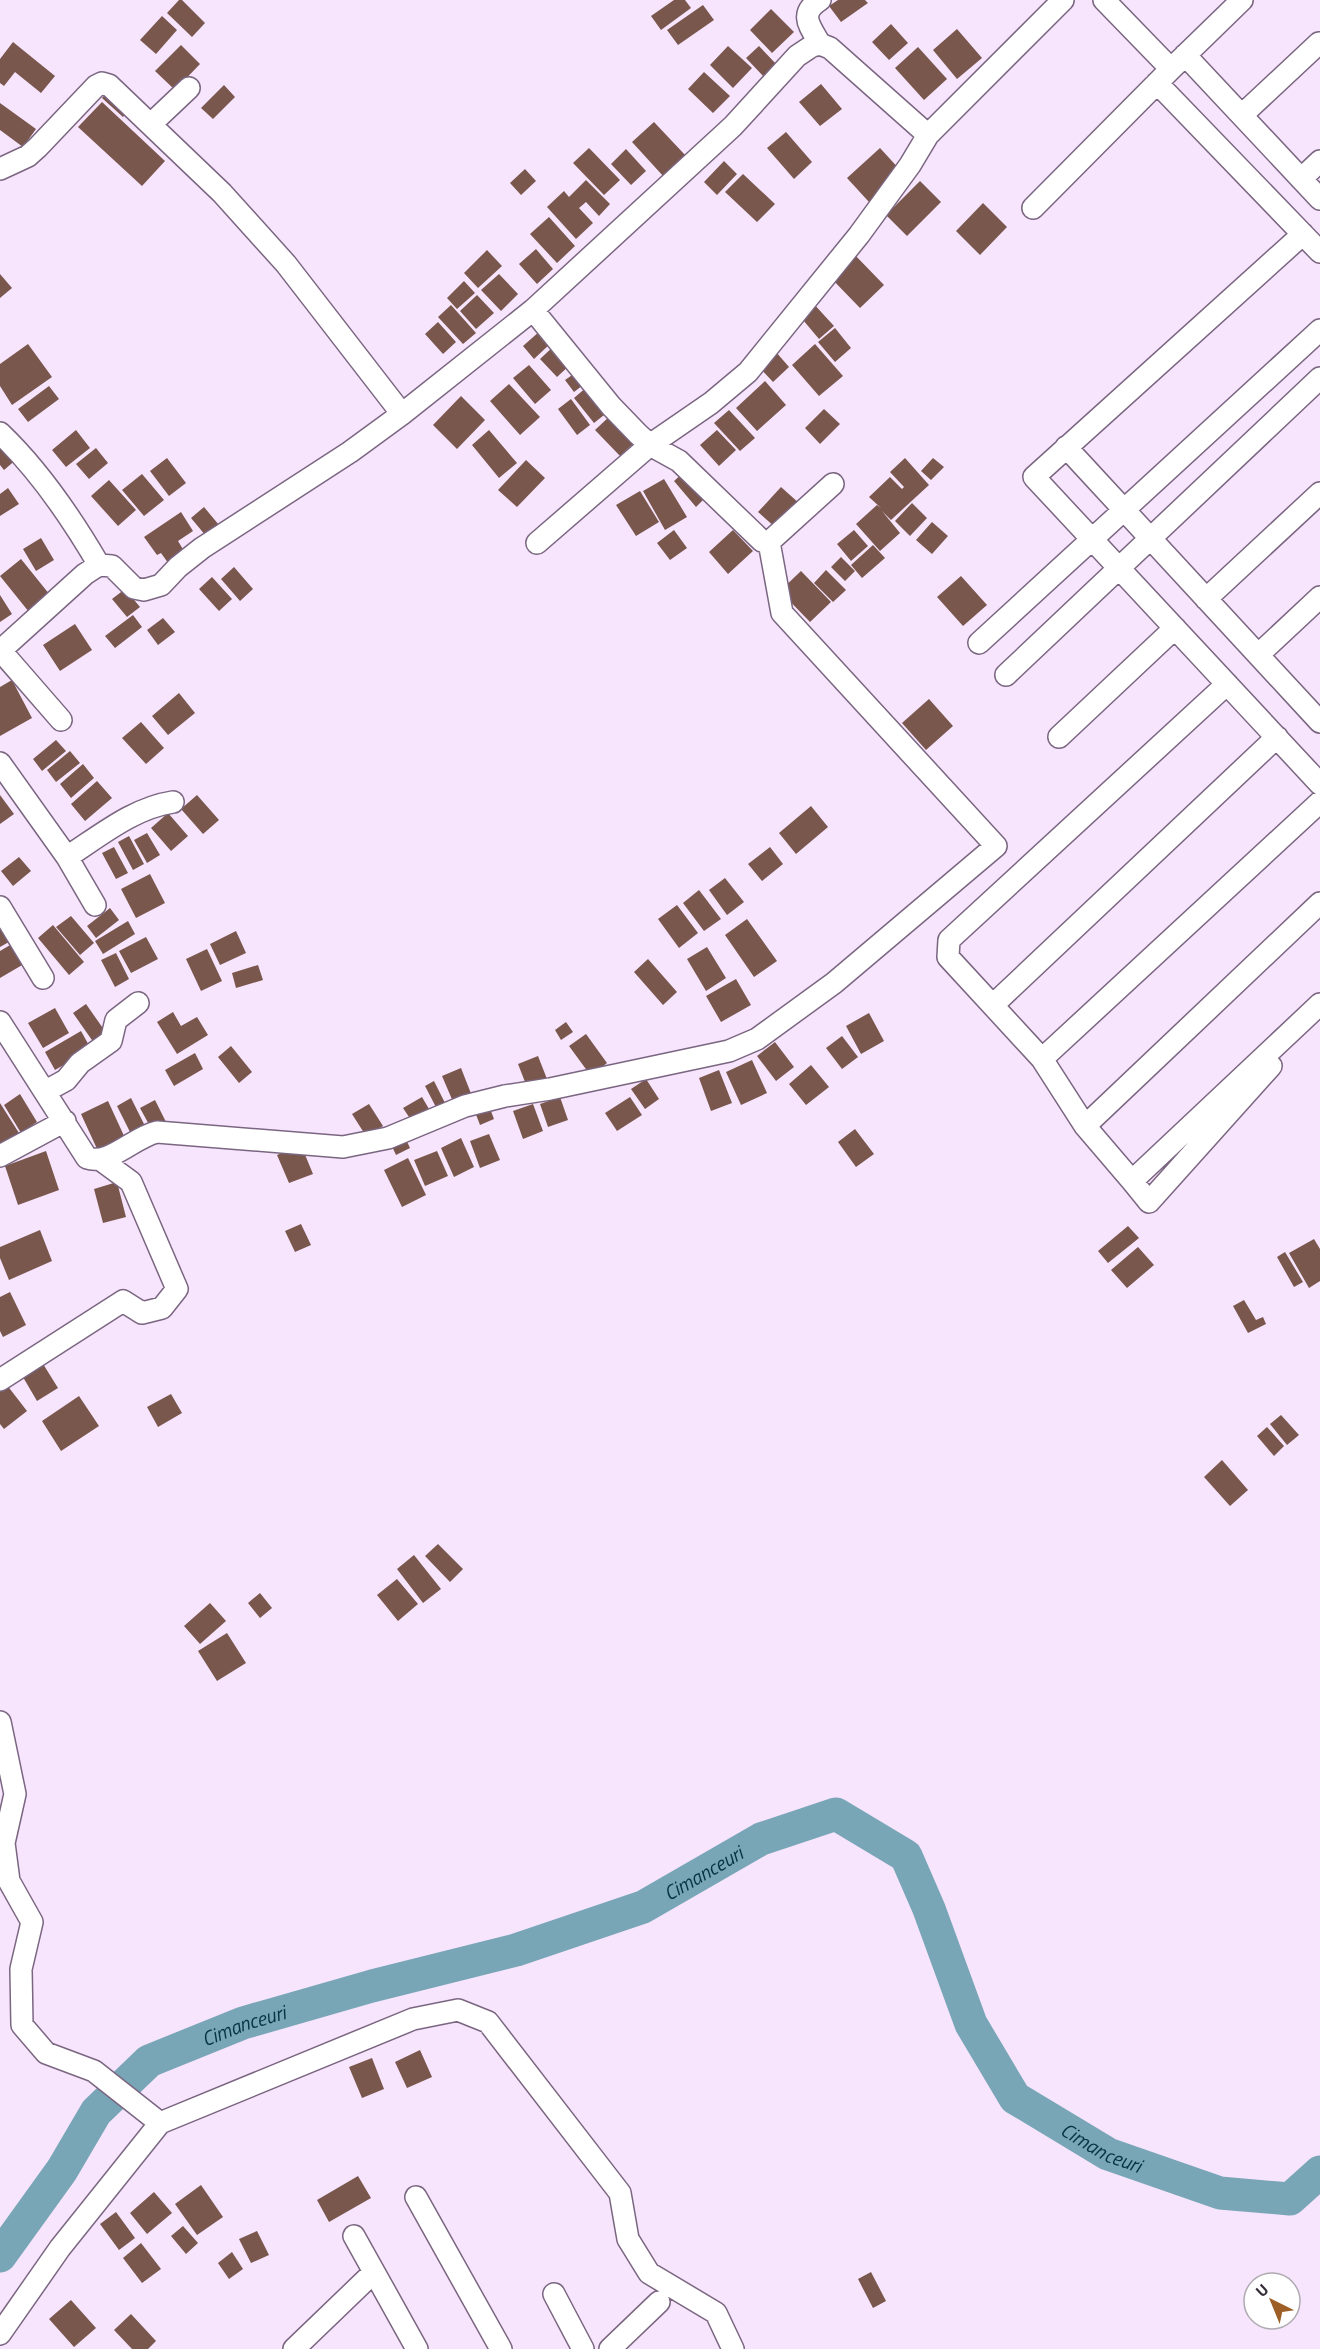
<svg xmlns="http://www.w3.org/2000/svg" width="1320" height="2349" viewBox="0 0 1320 2349" font-family="'Titillium Web',sans-serif">
<rect width="100%" height="100%" fill="#f7e4fd"/>
<g fill="none" stroke-linecap="round" stroke-linejoin="round">
<!-- river -->
<path stroke="#78a6b7" stroke-width="33" id="s1" d="M0,2256L62,2170L96,2112L149,2061L243,2023L372,1986L516,1950L643,1907L761,1839L836,1814L906,1856L929,1909L971,2024L1015,2098L1108,2154L1220,2193L1290,2199L1320,2172"/>
</g>
<!-- building -->
<path fill="#79574d" d="M179,0H182L205,23L192,37L167,13Z
M674,0H685L691,8L661,30L651,16Z
M838,0H865L868,3L841,22L829,6Z
M703,5L714,20L678,45L667,30Z
M771,9L794,32L772,53L750,30Z
M162,16L177,30L156,54L140,40Z
M891,24L908,43L889,60L872,42Z
M957,29L982,58L957,79L933,50Z
M13,42L55,76L41,93L15,72L4,86L0,83V59Z
M181,45L200,64L175,90L155,71Z
M728,46L752,68L733,88L710,65Z
M759,46L777,65L764,77L746,58Z
M918,47L947,79L924,100L895,68Z
M704,72L730,96L713,113L688,89Z
M821,84L842,109L820,126L799,102Z
M224,85L235,97L213,119L201,108Z
M110,89L131,108L123,117L102,98Z
M102,102L165,161L142,186L78,127Z
M0,103L36,129L23,147L0,130Z
M654,122L686,156L664,177L632,142Z
M786,132L812,162L794,179L767,148Z
M589,148L620,180L604,195L573,163Z
M880,148L902,172L869,202L847,178Z
M626,149L646,171L631,185L611,164Z
M724,161L737,174L717,195L704,182Z
M525,169L536,181L521,195L510,183Z
M743,174L775,204L757,222L725,192Z
M586,180L610,204L599,216L586,202L579,208L593,223L576,239L547,207L564,191L569,197Z
M920,181L941,202L907,236L886,215Z
M983,203L1007,227L980,255L956,231Z
M549,217L575,246L557,263L530,234Z
M536,249L553,269L537,284L519,264Z
M487,250L502,266L478,288L464,273Z
M852,252L884,285L860,308L828,275Z
M0,274L12,288L0,298Z
M499,274L518,294L501,311L481,290Z
M464,281L475,293L457,309L447,298Z
M477,295L494,313L476,329L460,311Z
M812,302L834,326L819,339L798,314Z
M451,305L476,333L463,344L438,317Z
M438,322L456,342L443,354L425,334Z
M835,328L851,348L835,362L818,342Z
M540,331L551,343L534,359L523,346Z
M28,344L52,377L12,405L0,386V364Z
M815,344L843,376L819,396L792,365Z
M554,346L571,364L557,377L540,359Z
M776,352L789,367L773,382L759,367Z
M529,365L551,390L535,404L513,378Z
M578,371L587,382L574,392L565,380Z
M765,381L786,405L757,431L736,408Z
M509,384L540,417L520,435L490,401Z
M49,386L59,399L28,422L18,409Z
M588,386L609,411L594,423L574,398Z
M461,396L485,420L457,449L433,425Z
M571,399L590,425L577,435L558,409Z
M824,409L840,424L820,444L805,428Z
M729,410L755,438L740,451L714,423Z
M611,415L635,442L620,456L595,430Z
M76,430L90,448L66,467L52,450Z
M489,430L517,463L499,478L472,445Z
M717,430L736,450L719,466L700,445Z
M0,443L18,458L4,470L0,465Z
M96,448L108,463L89,479L76,464Z
M167,458L186,483L169,496L150,471Z
M905,458L929,485L891,520L882,511L900,533L880,551L856,524L877,505L881,508L869,497L890,477L902,489L904,487L890,472Z
M933,458L944,467L931,480L921,471Z
M526,460L545,478L517,507L498,490Z
M683,473L705,498L696,507L674,481Z
M142,474L164,500L144,516L122,490Z
M664,479L687,517L665,530L643,491Z
M109,480L136,510L118,526L91,496Z
M781,487L800,504L777,529L758,512Z
M8,488L19,504L0,516V494Z
M640,491L659,522L636,536L616,505Z
M912,503L927,518L910,536L895,521Z
M204,507L219,525L206,536L191,518Z
M181,512L193,531L178,541L187,556L171,567L161,553L157,555L144,537Z
M932,522L948,536L932,554L916,540Z
M674,530L687,548L670,560L657,543Z
M733,530L753,551L728,574L709,552Z
M854,530L868,546L851,561L837,544Z
M41,538L54,560L36,571L23,549Z
M873,545L885,558L862,578L851,565Z
M841,557L855,571L845,581L831,567Z
M21,559L50,595L29,612L0,576Z
M234,567L253,589L240,601L221,579Z
M826,570L846,590L833,602L814,583Z
M801,571L831,602L810,622L780,591Z
M961,576L987,605L963,626L937,597Z
M212,577L232,599L219,611L199,589Z
M125,589L140,607L127,617L112,599Z
M0,595L12,614L0,622Z
M133,615L142,627L115,648L105,636Z
M163,618L175,632L158,645L147,630Z
M75,624L92,650L60,671L43,645Z
M12,680L32,718L0,736V687Z
M179,693L195,713L168,735L152,716Z
M929,699L953,726L926,750L902,723Z
M141,722L164,748L146,764L122,738Z
M56,740L66,751L42,771L33,759Z
M70,751L80,763L56,782L47,770Z
M83,764L94,778L71,798L60,784Z
M97,781L112,798L85,821L71,804Z
M0,795L14,814L0,824Z
M197,795L219,820L203,834L181,809Z
M811,806L828,827L796,854L779,833Z
M168,813L188,836L171,851L151,828Z
M147,833L160,855L147,863L134,840Z
M129,836L144,864L133,870L118,842Z
M114,847L128,873L116,879L102,853Z
M770,847L783,864L762,881L748,864Z
M19,857L31,871L13,886L1,871Z
M150,874L165,903L136,918L121,889Z
M725,878L744,902L727,915L709,890Z
M699,890L721,919L704,931L683,903Z
M677,905L698,933L679,948L658,919Z
M110,908L119,920L96,938L87,926Z
M71,916L94,943L80,955L56,927Z
M747,919L777,961L754,977L725,935Z
M128,921L135,934L103,954L95,941Z
M0,924L16,938L0,947Z
M53,925L84,962L69,975L38,938Z
M236,931L246,953L220,965L210,944Z
M146,937L158,959L131,973L119,951Z
M17,941L29,961L0,978V951Z
M707,947L726,978L706,991L687,959Z
M207,949L222,981L201,991L186,959Z
M116,953L129,979L115,987L101,960Z
M648,959L677,992L663,1005L634,972Z
M258,965L263,980L236,988L232,973Z
M736,979L751,1005L721,1022L706,996Z
M86,1004L107,1034L94,1043L73,1013Z
M55,1008L69,1033L43,1048L28,1023Z
M173,1012L181,1026L197,1017L208,1035L177,1054L157,1022Z
M869,1013L884,1041L861,1054L846,1026Z
M566,1022L573,1032L561,1040L555,1030Z
M81,1031L91,1049L55,1070L45,1052Z
M586,1034L607,1063L591,1076L569,1046Z
M842,1036L858,1057L842,1069L826,1048Z
M775,1042L794,1067L776,1081L757,1056Z
M231,1046L252,1072L239,1083L218,1057Z
M195,1053L203,1069L174,1086L165,1070Z
M538,1056L547,1079L527,1087L518,1064Z
M752,1060L767,1093L741,1105L726,1072Z
M811,1065L829,1087L806,1105L789,1084Z
M461,1068L472,1096L454,1104L442,1076Z
M719,1070L732,1103L711,1111L699,1078Z
M646,1079L659,1099L645,1109L631,1089Z
M434,1081L447,1107L438,1111L425,1086Z
M20,1094L37,1122L21,1133L4,1105Z
M422,1097L429,1109L411,1120L403,1108Z
M560,1097L568,1120L548,1127L540,1104Z
M630,1097L642,1115L617,1131L605,1113Z
M131,1098L148,1132L134,1140L117,1106Z
M155,1100L166,1122L152,1130L140,1108Z
M108,1101L125,1138L98,1151L81,1114Z
M0,1103L19,1133L0,1145Z
M369,1104L383,1126L366,1136L352,1114Z
M533,1104L543,1131L523,1139L513,1111Z
M489,1106L494,1119L480,1125L475,1112Z
M855,1129L874,1154L856,1167L838,1142Z
M403,1133L410,1148L396,1155L389,1140Z
M489,1134L500,1160L480,1168L470,1141Z
M461,1138L474,1167L454,1177L441,1148Z
M301,1145L313,1174L289,1183L277,1155Z
M46,1151L59,1190L18,1205L5,1166Z
M437,1151L448,1176L425,1186L414,1160Z
M408,1158L426,1195L402,1207L384,1170Z
M117,1182L126,1217L103,1223L94,1189Z
M301,1224L311,1245L295,1252L285,1231Z
M1128,1226L1139,1238L1108,1263L1098,1251Z
M40,1230L52,1261L9,1280L0,1258V1247Z
M1314,1239L1320,1249V1281L1309,1288L1289,1253Z
M1138,1247L1154,1265L1127,1288L1111,1270Z
M1285,1252L1303,1282L1294,1287L1277,1257Z
M10,1292L26,1325L3,1337L0,1331V1297Z
M1244,1300L1256,1320L1263,1317L1266,1324L1248,1333L1233,1306Z
M40,1359L58,1388L37,1401L20,1372Z
M3,1380L27,1411L4,1429L0,1424V1383Z
M171,1394L182,1413L158,1427L147,1407Z
M79,1396L99,1426L61,1451L42,1421Z
M1281,1415L1299,1435L1287,1445L1270,1424Z
M1267,1427L1284,1446L1274,1456L1257,1436Z
M1222,1460L1248,1490L1230,1506L1204,1477Z
M438,1544L463,1569L450,1582L425,1556Z
M414,1555L441,1589L423,1603L397,1569Z
M397,1579L418,1604L398,1621L377,1595Z
M260,1593L272,1608L260,1618L248,1603Z
M210,1603L226,1621L200,1644L184,1626Z
M227,1633L246,1663L217,1681L198,1651Z
M420,2050L432,2077L407,2088L395,2062Z
M372,2058L384,2089L362,2098L349,2067Z
M358,2176L371,2198L329,2222L317,2200Z
M201,2185L223,2217L197,2235L175,2204Z
M154,2192L172,2213L147,2234L130,2213Z
M116,2212L135,2238L119,2250L100,2224Z
M183,2226L198,2243L186,2254L171,2236Z
M257,2231L269,2255L251,2263L239,2239Z
M141,2243L161,2269L142,2283L123,2258Z
M232,2252L243,2269L229,2279L218,2263Z
M871,2272L886,2301L873,2308L858,2279Z
M71,2300L96,2328L74,2347L49,2319Z
M131,2314L156,2341L148,2349H132L114,2330Z"/>
<g fill="none" stroke-linecap="round" stroke-linejoin="round">
<!-- minor casing -->
<g stroke="#7b6681" stroke-width="24">
<path id="minor" d="M1104,0L1171,69
M820,44C810,26 798,14 820,0
M1185,55L1320,199
M1157,83L1320,252
M1242,115L1319,43
M151,124L189,88
M0,169L28,156L38,147L96,86L102,83L109,85L222,193L286,264L402,414
M1301,179L1320,161
M1033,208L1171,69L1242,0
M1303,234L1034,477L1320,784
M533,310L611,406L638,434L650,445L679,461L762,541L769,542L833,484
M0,433C40,471 71,517 99,565
M1066,447L1320,722
M537,543L650,445L711,403L748,372L859,235L910,165L928,135
M1206,599L1320,493
M979,643L1320,330
M0,651L85,574L99,565L112,566L134,588L144,590L161,585L178,567L202,548L350,452L402,414L533,310L733,126L797,56L812,46L820,44L830,48L928,135L1063,0
M1,651L61,720
M1258,655L1320,597
M1006,675L1320,378
M1227,684L949,940L948,957L1042,1059L1085,1126L1132,1181L1320,1004
M1059,737L1175,628
M0,763L67,857L95,905
M67,857C100,836 133,808 173,802
M0,907L43,978
M993,1005L1277,737
M0,1022L87,1158C109,1166 134,1137 157,1132L343,1147L388,1138L465,1106L505,1096L550,1089L729,1051L757,1039L834,983L996,846L782,613L769,542
M1042,1059L1320,802
M46,1091L66,1080L80,1063L111,1041L116,1020L138,1003
M1085,1126L1320,903
M0,1156L65,1121
M1132,1181L1149,1202L1271,1066
M0,1380L123,1301L142,1313L162,1308L177,1289L131,1182L101,1160
M0,1722L15,1794L4,1843L9,1881L32,1922L21,1969L22,2025L46,2053L94,2071L160,2123L413,2019L458,2010L488,2022L620,2193L628,2239L649,2273L716,2313L733,2349
M416,2197L501,2349
M354,2236L417,2349
M554,2294L583,2349
M0,2334L60,2248L160,2123
M294,2349L374,2272
M610,2349L659,2302"/>
</g>
<!-- minor -->
<use href="#minor" stroke="#fff" stroke-width="21"/>
</g>
<g text-anchor="middle" dominant-baseline="central" stroke-width="6" stroke-linejoin="round" paint-order="stroke">
<!-- water labels -->
<g font-size="20" font-style="italic" fill="#083442" stroke="#fff">
<text stroke="none"><textPath href="#s1" startOffset="834">Cimanceuri</textPath></text>
<text stroke="none"><textPath href="#s1" startOffset="348">Cimanceuri</textPath></text>
<text stroke="none"><textPath href="#s1" startOffset="1428">Cimanceuri</textPath></text>
</g>
</g>
<!-- north arrow -->
<g transform="translate(1272 2301) rotate(317)"><circle r="28" fill="#ffffff" stroke="#afabb0" stroke-width="1.5"/>
<path d="M0-4.5L10 22L0 15L-10 22Z" fill="#9d5f25"/>
<text y="-9" font-size="16" font-weight="bold" text-anchor="middle" fill="#362d39">U</text>
</g>
</svg>
